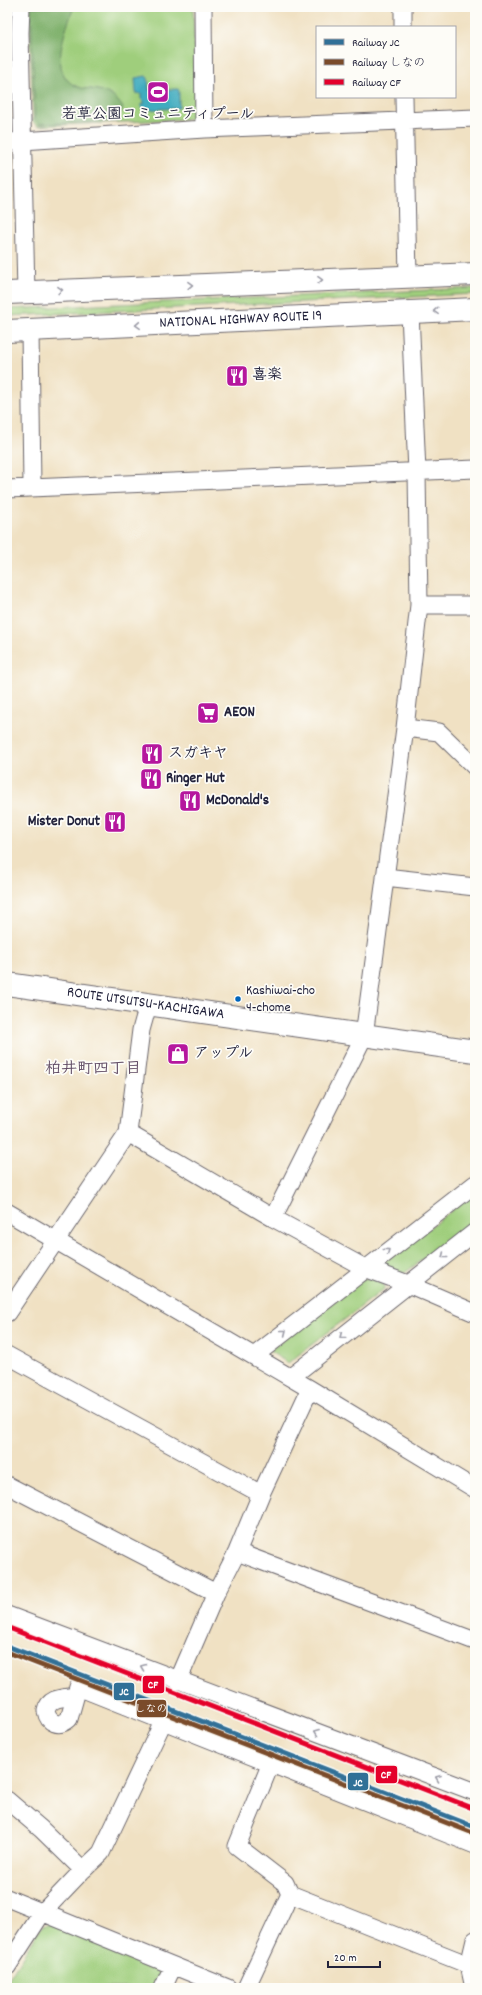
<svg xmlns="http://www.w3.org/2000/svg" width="482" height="1995" viewBox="0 0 482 1995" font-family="Dekko,'Klee One',sans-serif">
<rect width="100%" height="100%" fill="#fdfcf7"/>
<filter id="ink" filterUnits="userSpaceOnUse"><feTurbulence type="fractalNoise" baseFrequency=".025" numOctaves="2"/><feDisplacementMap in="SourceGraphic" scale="8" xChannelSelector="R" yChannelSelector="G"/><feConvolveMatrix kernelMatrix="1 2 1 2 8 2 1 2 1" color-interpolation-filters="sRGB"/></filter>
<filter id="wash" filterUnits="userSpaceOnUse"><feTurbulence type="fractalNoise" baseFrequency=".012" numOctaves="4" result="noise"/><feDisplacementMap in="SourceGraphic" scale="16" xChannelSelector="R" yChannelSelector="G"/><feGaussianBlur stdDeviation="0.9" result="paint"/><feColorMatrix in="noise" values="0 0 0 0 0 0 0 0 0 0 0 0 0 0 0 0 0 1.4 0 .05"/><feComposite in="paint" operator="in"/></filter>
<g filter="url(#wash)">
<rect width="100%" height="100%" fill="#f0e1c3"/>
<!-- green -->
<path fill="#9fce7c" stroke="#60785c" d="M29,7H193L197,114L192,119L38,126L33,122Z
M475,288V294L7,316V309Z
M475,1193V1219L406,1272L399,1273L385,1267L384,1262Z
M370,1278L384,1284V1289L288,1363L269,1351L363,1279Z
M50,1923L159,1969L161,1976L156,1988H7V1981L42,1926Z"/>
<!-- forest -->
<path fill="#7fb16c" stroke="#506a54" d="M31,7H74C66,29 46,75 78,87C82,89 87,88 91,89C105,90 116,96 123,108L117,121L39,124L35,120Z"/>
<!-- water -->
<path fill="#40acbf" stroke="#31677d" d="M146,76L148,78L149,90L178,89L179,91V108L143,110L141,105L144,104V101L141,99V94L136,93L135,78Z"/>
</g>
<g filter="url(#ink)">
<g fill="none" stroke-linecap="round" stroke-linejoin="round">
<!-- street casing -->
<g stroke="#6a656b" stroke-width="19">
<path id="street" d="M21,7L20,33L26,292
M203,7L204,129
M403,7V27
M404,97L408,276
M7,142L204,129L475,118
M30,330L32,487
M7,489L475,469
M419,605H475
M405,728L439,732L475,767
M385,877L475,887
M128,1133L273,1218L365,1268L408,1284L475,1313
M7,1212L310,1389L475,1489
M273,1218L364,1036L405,728L419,605L417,472L410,312
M7,1313L128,1133L141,1030L148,1005
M7,1355L261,1494
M254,1356L475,1184
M291,1377L475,1232
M7,1485L216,1593
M237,1552L475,1641
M7,1615L475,1792
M178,1681L216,1593L237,1552L261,1494L310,1389
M75,1696C63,1698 49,1697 46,1711C48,1723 59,1728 69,1719L78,1687L475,1845
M271,1763L237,1846L285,1883L290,1894L469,1965
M7,1800L41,1829L83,1870
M7,1898L228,1988
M7,1967L42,1913L83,1870L101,1853L163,1722
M163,1988L173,1966
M246,1988L290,1894
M474,1988L469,1965L475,1940"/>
</g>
<!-- secondary casing -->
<g stroke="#6a656b" stroke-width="24">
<g id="secondary">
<path id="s1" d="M7,984L475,1051"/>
</g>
</g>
<!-- highway casing -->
<g stroke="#6a656b" stroke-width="24">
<g id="highway">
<path d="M7,293L475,274"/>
<path id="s2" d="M7,331L475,309"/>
</g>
</g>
<!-- street -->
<use href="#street" stroke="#fff" stroke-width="17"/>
<!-- secondary -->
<use href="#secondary" stroke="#fff" stroke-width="22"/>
<!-- highway -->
<use href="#highway" stroke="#fff" stroke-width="22"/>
<!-- rail-1 casing -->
<g stroke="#fdfcf7" stroke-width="8">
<path id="rail-1" d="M7,1646L475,1827"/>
</g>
<!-- rail-2 casing -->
<g stroke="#fdfcf7" stroke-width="8">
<path id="rail-2" d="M7,1652L473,1833"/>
</g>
<!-- rail-3 casing -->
<g stroke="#fdfcf7" stroke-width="8">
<path id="rail-3" d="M9,1628L475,1809"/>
</g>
<!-- rail-1 -->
<use href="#rail-1" stroke="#307097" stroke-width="5"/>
<!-- rail-2 -->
<use href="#rail-2" stroke="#7a4b2a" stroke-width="5"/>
<!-- rail-3 -->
<use href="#rail-3" stroke="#e4002b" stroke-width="5"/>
</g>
<!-- one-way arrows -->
<defs><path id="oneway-chevron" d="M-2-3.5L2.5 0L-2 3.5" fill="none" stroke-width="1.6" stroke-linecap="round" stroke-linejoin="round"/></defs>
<g stroke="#9c9ca7">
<use href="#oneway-chevron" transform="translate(320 280) rotate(-2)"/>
<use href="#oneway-chevron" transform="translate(190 285) rotate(-2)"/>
<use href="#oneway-chevron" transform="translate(60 290) rotate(-2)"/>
<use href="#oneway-chevron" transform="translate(436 311) rotate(177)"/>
<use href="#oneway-chevron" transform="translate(138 325) rotate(177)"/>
<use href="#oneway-chevron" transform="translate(387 1251) rotate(-37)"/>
<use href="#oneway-chevron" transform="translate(444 1256) rotate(142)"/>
<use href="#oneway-chevron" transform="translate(284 1332) rotate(-38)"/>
<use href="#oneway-chevron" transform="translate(342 1336) rotate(142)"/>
<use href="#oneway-chevron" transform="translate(143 1667) rotate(-159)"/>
<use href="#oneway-chevron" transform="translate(317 1732) rotate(-159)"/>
<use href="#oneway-chevron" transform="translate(438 1778) rotate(-159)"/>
</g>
</g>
<!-- icons -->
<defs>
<g id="stadium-square" transform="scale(1.15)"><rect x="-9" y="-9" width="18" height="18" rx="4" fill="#b5179e" stroke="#fdfcf7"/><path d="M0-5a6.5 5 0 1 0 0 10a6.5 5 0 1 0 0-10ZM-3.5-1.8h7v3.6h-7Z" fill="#fff"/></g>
<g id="restaurant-square" transform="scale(1.15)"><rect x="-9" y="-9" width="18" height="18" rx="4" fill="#b5179e" stroke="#fdfcf7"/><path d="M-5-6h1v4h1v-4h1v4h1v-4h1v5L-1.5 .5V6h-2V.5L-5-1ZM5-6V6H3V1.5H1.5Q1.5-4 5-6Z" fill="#fff"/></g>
<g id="supermarket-square" transform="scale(1.15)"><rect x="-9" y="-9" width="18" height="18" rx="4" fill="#b5179e" stroke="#fdfcf7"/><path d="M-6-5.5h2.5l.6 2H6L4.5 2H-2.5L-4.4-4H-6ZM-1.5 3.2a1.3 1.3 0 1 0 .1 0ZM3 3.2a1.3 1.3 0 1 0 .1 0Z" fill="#fff"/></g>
<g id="shop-square" transform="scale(1.15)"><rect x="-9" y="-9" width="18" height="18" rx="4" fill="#b5179e" stroke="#fdfcf7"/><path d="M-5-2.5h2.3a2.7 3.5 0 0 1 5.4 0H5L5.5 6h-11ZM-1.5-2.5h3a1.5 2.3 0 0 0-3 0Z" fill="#fff"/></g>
</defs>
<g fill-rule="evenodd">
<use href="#stadium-square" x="158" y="92"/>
<use href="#restaurant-square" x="237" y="376"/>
<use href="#supermarket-square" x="208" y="713"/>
<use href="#restaurant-square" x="152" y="754"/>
<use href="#restaurant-square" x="151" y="779"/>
<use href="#restaurant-square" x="190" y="801"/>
<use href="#restaurant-square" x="115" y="822"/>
<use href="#shop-square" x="178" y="1054"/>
</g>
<!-- markers -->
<circle fill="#0065bd" stroke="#fdfcf7" stroke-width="1.5" cx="238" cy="999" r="3.5"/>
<g text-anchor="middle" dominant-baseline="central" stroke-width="3.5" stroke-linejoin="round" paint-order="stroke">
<!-- bus labels -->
<g font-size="14" fill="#22223b" stroke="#fdfcf7" text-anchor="start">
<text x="246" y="991">Kashiwai-cho<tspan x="246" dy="17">4-chome</tspan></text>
</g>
<!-- poi labels -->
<g font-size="15" font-weight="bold" fill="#22223b" stroke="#fdfcf7" text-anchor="start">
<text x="158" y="115" text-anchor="middle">若草公園コミュニティプール</text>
<text x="252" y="376">喜楽</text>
<text x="224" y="713">AEON</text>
<text x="168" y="754">スガキヤ</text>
<text x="166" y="779">Ringer Hut</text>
<text x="206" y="801">McDonald's</text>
<text x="100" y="822" text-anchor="end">Mister Donut</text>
<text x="194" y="1054">アップル</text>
</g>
<!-- street labels -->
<g font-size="15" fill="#22223b" stroke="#fdfcf7">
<text stroke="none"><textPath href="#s2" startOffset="234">NATIONAL HIGHWAY ROUTE 19</textPath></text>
<text stroke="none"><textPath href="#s1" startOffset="140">ROUTE UTSUTSU-KACHIGAWA</textPath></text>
</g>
<!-- neighbourhood labels -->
<g font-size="16" font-weight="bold" fill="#624d66" stroke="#fdfcf7">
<text x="93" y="1069">柏井町四丁目</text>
</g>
</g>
<g stroke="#fdfcf7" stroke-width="1.5">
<rect x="142" y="1675" width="23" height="19" rx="4" fill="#e4002b"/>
<rect x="113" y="1682" width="22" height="19" rx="4" fill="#307097"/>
<rect x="136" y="1699" width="31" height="19" rx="4" fill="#7a4b2a"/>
<rect x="375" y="1765" width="23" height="19" rx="4" fill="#e4002b"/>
<rect x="347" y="1772" width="22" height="19" rx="4" fill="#307097"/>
</g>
<g font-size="11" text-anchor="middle" font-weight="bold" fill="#fff">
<text x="153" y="1688">CF</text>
<text x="124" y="1695">JC</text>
<text x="151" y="1712">しなの</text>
<text x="386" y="1778">CF</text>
<text x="358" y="1786">JC</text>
</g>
<!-- margin -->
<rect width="482" height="1995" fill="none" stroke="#fdfcf7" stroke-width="24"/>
<!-- legend -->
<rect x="316" y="26" width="140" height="72" fill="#fdfcf7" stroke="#a5a5ac"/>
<rect x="324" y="39" width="20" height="6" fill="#307097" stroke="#a5a5ac"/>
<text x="352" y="46" font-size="12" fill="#22223b">Railway JC</text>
<rect x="324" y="59" width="20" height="6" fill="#7a4b2a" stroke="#a5a5ac"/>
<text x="352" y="66" font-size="12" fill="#22223b">Railway しなの</text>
<rect x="324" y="79" width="20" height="6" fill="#e4002b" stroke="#a5a5ac"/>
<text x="352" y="86" font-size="12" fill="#22223b">Railway CF</text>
<!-- scale -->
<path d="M328 1961v6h52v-6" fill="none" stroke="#22223b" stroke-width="2"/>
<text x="334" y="1961" font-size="12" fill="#22223b" stroke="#fdfcf7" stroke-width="3" paint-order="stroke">20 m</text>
</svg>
